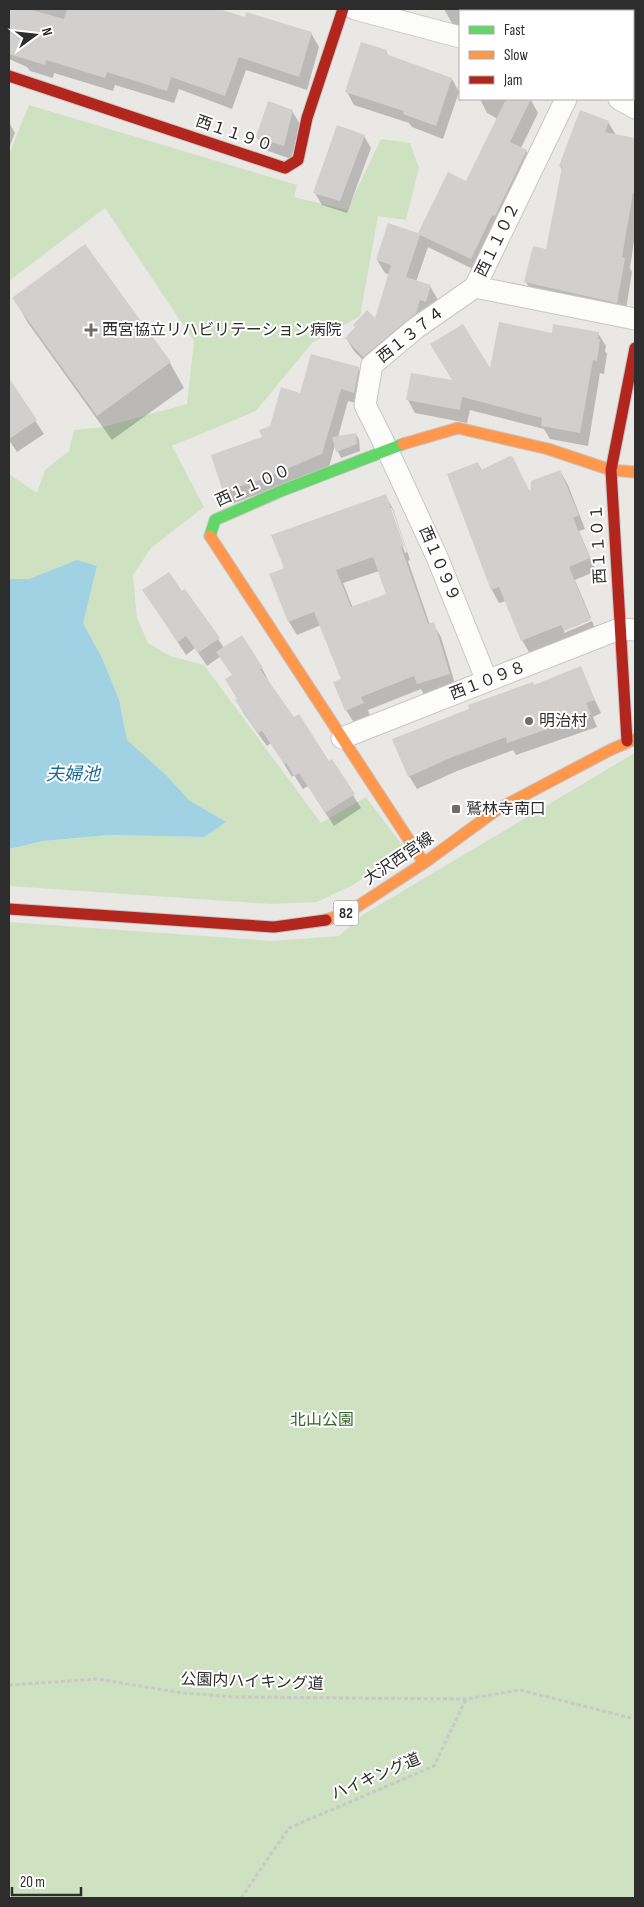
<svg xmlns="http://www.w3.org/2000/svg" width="644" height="1907" viewBox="0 0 644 1907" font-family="'Sofia Sans Condensed','Noto Sans JP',sans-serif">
<rect width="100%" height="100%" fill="#eae8e5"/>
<!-- green -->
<path fill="#cee2c2" d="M515,9H635V31L633,30V11H515Z
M29,105L297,185L294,197L347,210L381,139L410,143L419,168L406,220L378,216L360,316L312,343L256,411L172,446L204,507L151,548L133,575L137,618L148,643L170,656L204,665L321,823L366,797L405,849L353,885L317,902L270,904L9,886V849L43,841L110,835L204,837L225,822L189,800L165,774L127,740L119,698L102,658L83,623L77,560L29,579H9V474L37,493L45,470L69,451L74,430L103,427L187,404L194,341L105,208L9,281V154Z
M633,754H635V1898H9V922L272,941L339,936L364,914Z"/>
<!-- water -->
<path fill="#a0d2e4" d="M77,560L97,566L83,623L102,658L119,699L127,740L165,774L189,800L226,822L204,837L110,835L43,841L9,849V579H29Z"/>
<!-- shadow -->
<path fill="#0003" fill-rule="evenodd" d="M9,9H215L245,19L311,33L319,47L307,90L246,70L232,109L179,89L174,103L115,85L113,91L54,73L53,78L30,71L27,67L9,59Z
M444,9H486V11H460V25H453Z
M386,51L389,57L452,79L459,92L443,139L412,127L409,123L354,105L347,92Z
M480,99L531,100L538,113L521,148L526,151L534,164L479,272L428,247L416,282L430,286L438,300L433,315L372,369L354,351L346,338L375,320L390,275L385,273L377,260L418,234L466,182L498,119L487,113Z
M292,111L300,124L291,159L265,150L257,137Z
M9,122L15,133L9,148Z
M608,122L616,135L635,139V235L630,268L632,272L625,316L534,295L526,282L547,250L562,170L560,166Z
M364,136L371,148L347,213L322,205L315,193Z
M85,246L170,363L184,388L112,440L28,323L14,298Z
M598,333L606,346L605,351L607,354L604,374L600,373L588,446L550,439L544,429L470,410L467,423L415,413L408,400L455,382L491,372L553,334Z
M358,368L366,382L362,405L348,401L338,437L356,434L359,440L360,451L341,458L335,445L329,467L232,504L224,491L271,426L301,394Z
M9,381L44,434L17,452L9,440Z
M512,458L531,494L560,471L568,485L585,529L579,531L596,571L575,580L591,618L564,630V633L592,621L597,634L530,654L522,640L506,601L499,603L492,590L448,475L478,463L482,471Z
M385,495L393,509L410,560L408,561L430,625L433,624L441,637L456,687L425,697L421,689L368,710L370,716L354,723L346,710L342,680L321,625L297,635L289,622L271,575L285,569ZM389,508H392L407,552L405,553ZM379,571L387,595L353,608L343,583Z
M182,593L218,639L224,648L262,668L269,682H268L294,719L353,795L361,808L334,826L308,786L303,789L294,775L292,777L271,743L267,746L244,714L237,701L238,700L233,676L221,656L207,666L195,648L186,655L152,603Z
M580,668L601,713L593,717L597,727L516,755L513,750L457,771L417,789L409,776L534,687Z"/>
<!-- building -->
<path fill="#d2d0ce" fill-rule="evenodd" d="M9,9H28L64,19L67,9H219L245,17L246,12L312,32L299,77L239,57L225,96L171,77L167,91L107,72L105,78L46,60L45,65L9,54Z
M361,42L387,50L386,54L452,78L436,126L403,114L404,111L345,92Z
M506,99H531L510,142L527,150L495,216L492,215L471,259L420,235L406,277L431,285L426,302L420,300L416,313L363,357L345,338L355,327L353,325L367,310L375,318L391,265L376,260L388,223L418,233L448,172L466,181Z
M268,101L293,110L284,146L256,137Z
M580,110L609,121L605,132L635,138V193H633L622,257L625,258L617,303L524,282L533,246L546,249L562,167L559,166Z
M337,125L365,135L340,201L313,193Z
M85,244L171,362L97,416L12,298Z
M499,322L552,333L553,324L599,332L598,339H600L597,361L593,360L580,433L541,426L542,418L462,397L460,410L406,400L411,373L452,380L430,344L463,324L490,368Z
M311,354L359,367L354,393L341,389L322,454L265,478L223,492L211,455L262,437L259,430L270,426L281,387L300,393Z
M9,378L37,420L9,439Z
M356,433L357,444L336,452L332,437Z
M510,456L513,457L530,493L531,481L560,470L579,515L573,518L590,558L569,567L591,620L564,631L561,625L521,641L499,587L491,590L447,474L478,462L481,470Z
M386,494L404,546L401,547L428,624L434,622L450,674L417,684L414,676L361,697L364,703L345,711L333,682L341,679L314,612L288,622L269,574L284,568L271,535ZM373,557L386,594L351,607L336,570Z
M169,572L182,591L185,589L220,638L198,653L186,636L178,642L142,590Z
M242,635L263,668L260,669L294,717L299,714L329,761L332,759L355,794L325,813L299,773L294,776L286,763L284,764L262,731L258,733L235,700L237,699L225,679L232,675L216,652Z
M581,666L595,700L586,703L591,714L507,743L506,737L450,758L408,777L392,739L469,709L468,705L533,682L534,685Z"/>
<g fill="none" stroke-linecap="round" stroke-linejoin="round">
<!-- street casing -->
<g stroke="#c7c6c7" stroke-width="23">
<path id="street" d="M355,9L460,37
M498,11V9
M566,99L475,287L635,319
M619,99L635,108
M475,287L416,328L372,365L365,405L387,449L437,557L487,681
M342,738L619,629L635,630"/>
</g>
<!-- fast casing -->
<g stroke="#c7c6c7" stroke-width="13">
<path id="fast" d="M210,536L215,520L281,491L403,444"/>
</g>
<!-- slow casing -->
<g stroke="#c7c6c7" stroke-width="13">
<path id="slow" d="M403,444L458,428L548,449L611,470L635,472
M210,536L424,863
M326,920L349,912L424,863L498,809L610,750L635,739"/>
</g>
<!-- jam casing -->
<g stroke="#c7c6c7" stroke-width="13">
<path id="jam" d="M9,76L285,168L298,160L307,118L343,9
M627,741L611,470L635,348
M9,909L274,927L326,920"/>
</g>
<!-- path -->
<path stroke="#c8c8c8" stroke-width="3" stroke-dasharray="4 2.5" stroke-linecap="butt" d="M9,1685L97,1679L183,1693L234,1697L466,1699L520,1690L635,1719
M241,1898L289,1828L434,1766L466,1699"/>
<!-- street -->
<use href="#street" stroke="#fcfcfb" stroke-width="21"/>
<!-- fast -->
<use href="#fast" stroke="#63d668" stroke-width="11"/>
<!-- slow -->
<use href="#slow" stroke="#ff974d" stroke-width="11"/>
<!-- jam -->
<use href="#jam" stroke="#b3261e" stroke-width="11"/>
</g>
<!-- markers -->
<g fill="#6f6e6d" stroke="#fff" stroke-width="2">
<path d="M88.5 322.5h5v5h5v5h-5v5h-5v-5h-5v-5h5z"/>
<circle cx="529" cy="721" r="5"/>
<rect x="451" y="804" width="10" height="10" rx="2.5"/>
</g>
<g text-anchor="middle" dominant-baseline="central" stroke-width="4" stroke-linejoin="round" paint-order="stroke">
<!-- shield labels -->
<rect fill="#fff" stroke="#6c6c6c" stroke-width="1" x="333.5" y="900.5" width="25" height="25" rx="4"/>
<g font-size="15" font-weight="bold" fill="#2d2d2d">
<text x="346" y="913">82</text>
</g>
<!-- street labels -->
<g font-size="16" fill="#2d2d2d" stroke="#fff">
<text transform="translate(234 134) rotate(19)">西１１９０</text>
<text transform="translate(498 240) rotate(-64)">西１１０２</text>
<text transform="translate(411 335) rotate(-38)">西１３７４</text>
<text transform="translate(253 486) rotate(-24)">西１１００</text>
<text transform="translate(599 544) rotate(-93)">西１１０１</text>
<text transform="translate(439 564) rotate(67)">西１０９９</text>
<text transform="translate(488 681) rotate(-21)">西１０９８</text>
<text transform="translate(399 859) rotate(-34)">大沢西宮線</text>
<text transform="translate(252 1682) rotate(2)">公園内ハイキング道</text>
<text transform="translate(376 1777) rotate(-23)">ハイキング道</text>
</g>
<!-- poi labels -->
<g font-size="16" fill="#2d2d2d" stroke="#fff" text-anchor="start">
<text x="102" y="330">西宮協立リハビリテーション病院</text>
<text x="539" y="721">明治村</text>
<text x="466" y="809">鷲林寺南口</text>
</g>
<!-- park labels -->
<g font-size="16" fill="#316523" stroke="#fff">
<text x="322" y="1420">北山公園</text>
</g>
<!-- water labels -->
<g font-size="18" font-style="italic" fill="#1c6b93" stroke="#fff">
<text x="73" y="774">夫婦池</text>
</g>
</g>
<!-- border -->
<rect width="644" height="1907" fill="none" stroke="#2d2d2d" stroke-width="20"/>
<!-- legend -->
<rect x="459" y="10" width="175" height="90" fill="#ffffff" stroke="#ababab"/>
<rect x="469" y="26" width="25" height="8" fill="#63d668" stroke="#ababab"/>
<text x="504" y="35" font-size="15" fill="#2d2d2d">Fast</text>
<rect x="469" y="51" width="25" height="8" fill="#ff974d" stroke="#ababab"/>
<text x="504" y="60" font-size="15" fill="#2d2d2d">Slow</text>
<rect x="469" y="76" width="25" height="8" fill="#b3261e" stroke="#ababab"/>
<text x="504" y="85" font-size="15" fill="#2d2d2d">Jam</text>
<!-- north arrow -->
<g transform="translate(35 35) rotate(75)" stroke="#ffffff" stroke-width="4" paint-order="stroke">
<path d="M0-4L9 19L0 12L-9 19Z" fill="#2d2d2d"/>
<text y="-8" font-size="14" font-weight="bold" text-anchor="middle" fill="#2d2d2d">N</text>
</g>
<!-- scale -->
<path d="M12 1887v8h69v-8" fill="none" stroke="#2d2d2d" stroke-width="2.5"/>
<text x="20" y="1887" font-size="15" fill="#2d2d2d" stroke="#ffffff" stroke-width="4" paint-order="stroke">20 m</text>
</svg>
